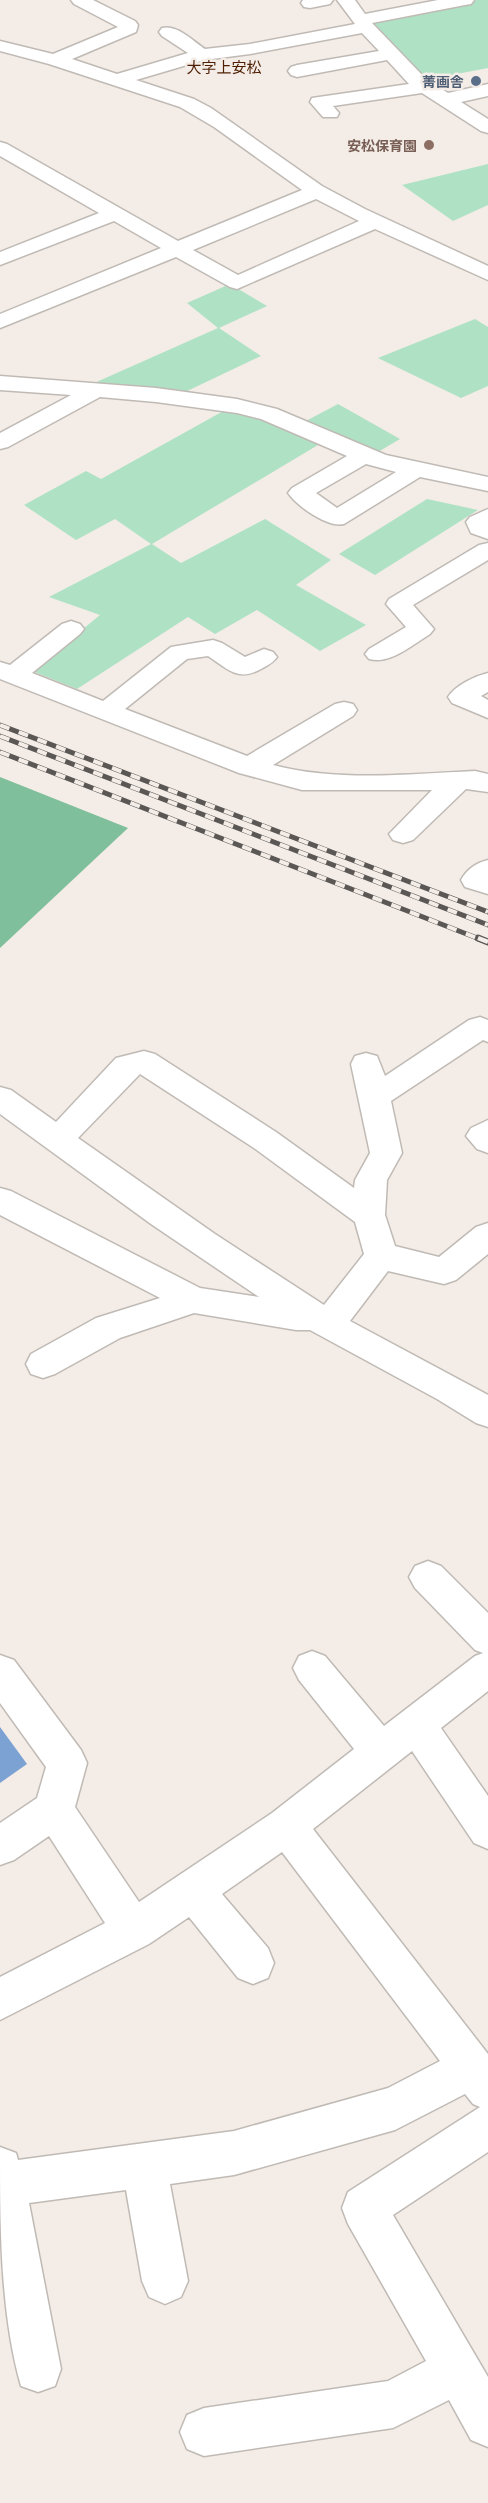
<svg xmlns="http://www.w3.org/2000/svg" width="488" height="2503" viewBox="0 0 488 2503" font-family="Lato,'Noto Sans JP',sans-serif">
<rect width="100%" height="100%" fill="#f3ece7"/>
<!-- green -->
<path fill="#afe2c5" d="M477,0H488V68L425,80L367,21Z
M488,164V205L453,221L402,185Z
M230,284L267,306L219,328L261,356L183,393L92,384L218,328L187,303Z
M475,319L488,327V386L461,398L378,358Z
M338,404L400,439L378,452L304,422Z
M227,409L264,419L323,442L152,544L181,563L265,519L331,560L296,585L366,625L320,651L257,610L215,634L188,617L77,689L32,671L100,615L49,597L151,544L115,519L76,540L24,505L86,471L101,479Z
M427,499L478,510L375,575L339,554Z"/>
<!-- forest -->
<path fill="#7fbf9b" d="M0,777L128,828L0,948Z"/>
<!-- water -->
<path fill="#7ca2d4" d="M0,1727L27,1764L0,1783Z"/>
<g fill="none" stroke-linecap="round" stroke-linejoin="round">
<!-- minor casing -->
<g stroke="#c0bab5" stroke-width="3">
<path id="minor" d="M71,0H93L135,21L138,25L136,32L72,59L117,74L188,53L162,36L159,32L162,28C177,24 193,41 205,49L250,44L355,24L337,0H355L365,14L438,0H474L471,4L465,5L372,23L425,78L448,93L488,84V96L461,102L488,119V133L481,131L422,93L333,106L339,113L337,117H323L310,102L312,98L409,84L387,60L297,77L291,75L288,71L291,67L297,65L379,51L362,33L250,54L204,60L136,80L194,99L211,108L322,186L365,209L488,266V280L375,229L237,289L230,287L176,257L0,328V314L161,248L114,221L0,265V252L99,213L0,156V142L7,144L178,241L302,190L214,127L180,107L49,64L0,51V41L53,54L118,27L74,4ZM316,199L359,221L238,275L193,250Z
M303,0H333L330,4L310,8L304,7L301,3Z
M0,376L156,388L237,399L277,409L386,455L488,477V491L420,477L344,524C328,528 298,507 288,493L292,488L347,456L261,419L237,413L156,402L100,397L8,447L0,449V433L71,395L0,390ZM366,464L396,472L337,508L316,493Z
M488,509V539L471,533L466,522L470,517Z
M488,543V560L413,605L434,629L430,634C412,645 390,665 369,659L365,654L369,649L406,627L386,604L389,599L479,545Z
M71,621L80,624L84,629L80,634L32,673L103,701L171,647L213,640L222,643L245,657L264,649L273,652L277,657C273,663 268,665 261,669C238,682 228,669 208,656L187,659L125,709L247,756L335,704L344,702L353,704L357,710L353,716L273,765C337,782 409,774 475,771L488,774V792L466,789L413,840L403,843L393,840L389,834L432,790H302L239,773L0,679V662L10,665L62,624Z
M488,673V692L481,696L488,700V718L452,703L448,697C456,685 475,676 488,673Z
M488,860V894L465,887L461,880C467,869 476,863 488,860Z
M480,1017L488,1020V1042L483,1040L391,1101L402,1153L387,1180L385,1215L395,1246L439,1257L476,1227L488,1223V1254L456,1280L444,1284L388,1271L350,1321L488,1395V1427L476,1423L437,1399L310,1330H296L194,1313L120,1338L55,1374L43,1378L31,1374L26,1364L31,1354L96,1318L160,1298L0,1215V1188L11,1191L200,1288L259,1297L151,1224L0,1114V1087L11,1090L56,1122L116,1058L144,1051L155,1054L276,1132L354,1188L355,1180L370,1153L351,1064L355,1056L366,1053L377,1056L385,1076L469,1020ZM140,1074L254,1148L355,1222L364,1254L324,1305L215,1234L78,1138Z
M488,1120V1153L477,1149L466,1136L471,1128Z
M428,1561L441,1566L488,1613V1691L441,1728L488,1796V1849L474,1843L412,1751L313,1829L488,2054V2152L393,2215L488,2377V2447L471,2440L449,2400L393,2428L204,2456L187,2449L180,2432L187,2415L204,2408L388,2381L426,2361L348,2224L342,2208L348,2192L480,2107L473,2104L465,2094L395,2130L234,2175L170,2184L188,2281L181,2297L165,2304L149,2297L142,2281L126,2190L29,2203L61,2369L55,2386L38,2392L21,2386C0,2313 0,2224 0,2147L16,2153L18,2160L234,2131L388,2088L440,2061L282,1852L222,1894L268,1948L274,1963L268,1978L253,1984L238,1978L189,1917L149,1944L0,2020V1977L105,1923L49,1836L14,1860L0,1865V1823L37,1798L46,1767L0,1703V1655L14,1660L81,1750L87,1763L75,1807L139,1902L272,1813L354,1749L299,1680L293,1668L299,1656L312,1651L325,1656L384,1726L475,1656L483,1653L475,1650L415,1588L409,1577L415,1566Z"/>
</g>
<!-- minor -->
<use href="#minor" fill="#fff" fill-rule="evenodd"/>
<!-- rail-far1 casing -->
<g stroke="#5a5754" stroke-width="5">
<path id="rail-far1" d="M0,725L488,912
M0,736L488,925
M0,752L482,940"/>
</g>
<!-- rail casing -->
<g stroke="#5a5754" stroke-width="7">
<path id="rail" d="M478,938L488,942"/>
</g>
<!-- rail-far1 -->
<use href="#rail-far1" stroke="#f3ece7" stroke-width="4" stroke-dasharray="10" stroke-linecap="butt"/>
<!-- rail -->
<use href="#rail" stroke="#f3ece7" stroke-width="4.5" stroke-dasharray="14" stroke-linecap="butt"/>
</g>
<!-- markers -->
<circle fill="#5c6f8a" stroke="#f3ece7" stroke-width="2" cx="476" cy="81" r="6"/>
<circle fill="#8d6e63" stroke="#f3ece7" stroke-width="2" cx="429" cy="145" r="6"/>
<g text-anchor="middle" dominant-baseline="central" stroke-width="5" stroke-linejoin="round" paint-order="stroke">
<!-- far-service labels -->
<g font-size="14" font-weight="bold" fill="#4e5e75" stroke="#f3ece7" text-anchor="end">
<text x="464" y="81">菁画舎</text>
</g>
<!-- far-education labels -->
<g font-size="14" font-weight="bold" fill="#785e54" stroke="#f3ece7" text-anchor="end">
<text x="417" y="145">安松保育園</text>
</g>
<!-- far-quarter labels -->
<g font-size="15" fill="#4d1e02" stroke="#f3ece7">
<text x="224" y="67">大字上安松</text>
</g>
</g>
</svg>
